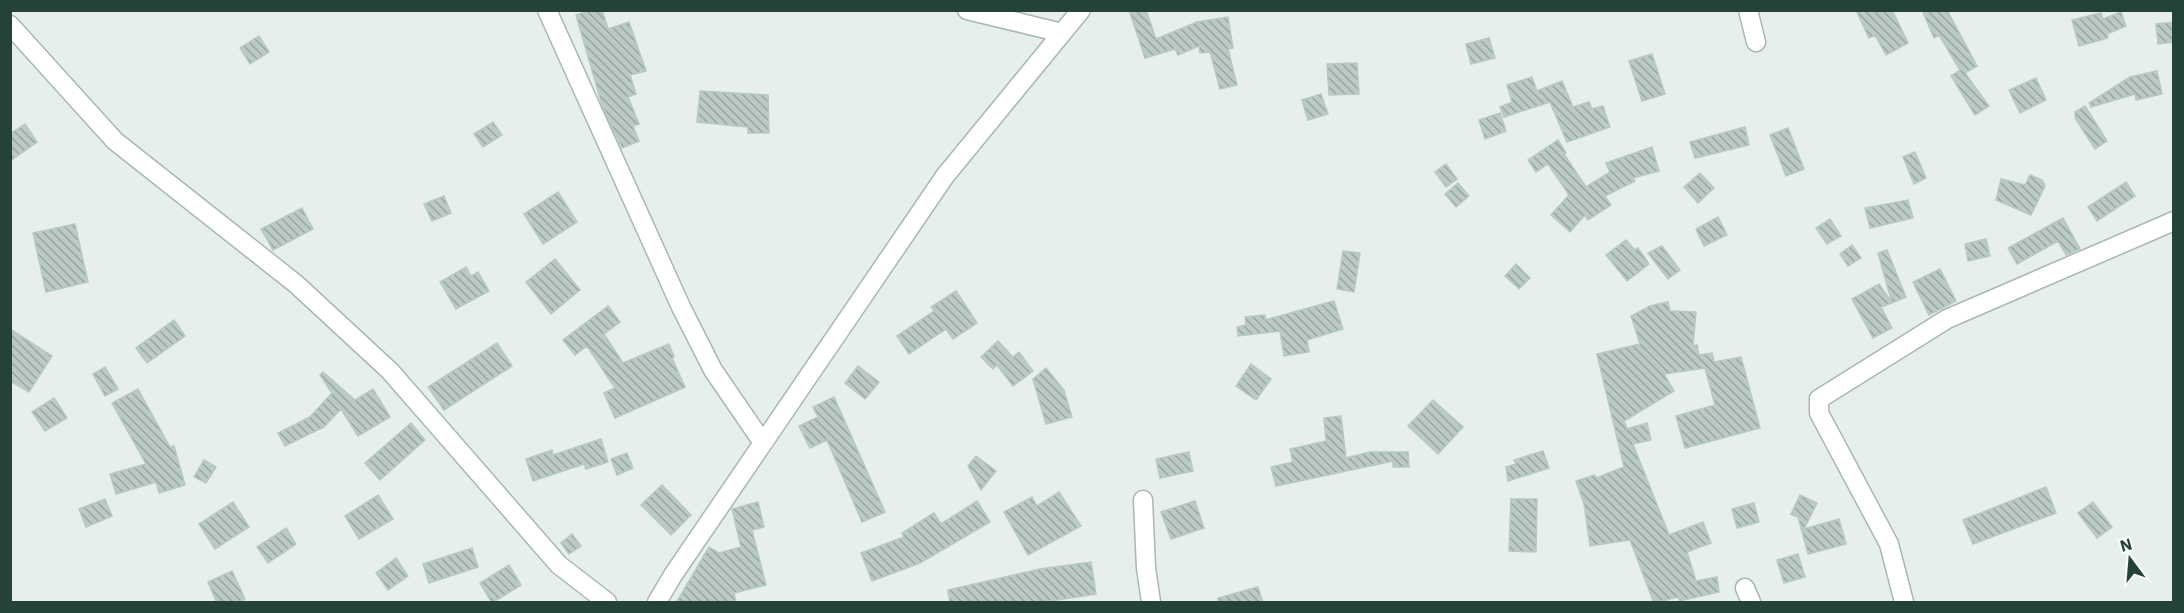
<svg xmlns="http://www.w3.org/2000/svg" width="2184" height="613" viewBox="0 0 2184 613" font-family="'IBM Plex Sans',sans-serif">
<defs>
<pattern id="building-back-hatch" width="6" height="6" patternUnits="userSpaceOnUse" patternTransform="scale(1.5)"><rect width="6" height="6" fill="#bbcac4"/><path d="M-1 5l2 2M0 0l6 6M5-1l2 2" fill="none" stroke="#98a6a0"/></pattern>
</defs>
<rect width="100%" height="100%" fill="#e6efeb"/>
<!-- building -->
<path fill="url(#building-back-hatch)" stroke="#b8c9c2" stroke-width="1.5" d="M591,10H602L608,29L629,22L646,71L630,75L636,94L628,97L639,124L633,126L639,141L622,148L602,105L576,15Z
M1129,10H1146L1156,39L1197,22L1228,17L1233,48L1228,49L1237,85L1220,89L1210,52L1200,53L1199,46L1178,55L1175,49L1145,58Z
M1856,10H1892L1908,43L1886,55L1875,35L1869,38Z
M1922,10H1947L1977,66L1965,73L1989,106L1975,115L1951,76L1960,70L1939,35L1934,38Z
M2121,12L2126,26L2107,34L2108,38L2079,46L2072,20L2101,13L2103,19Z
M2174,22V42L2158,44L2156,24Z
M259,36L269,52L250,64L240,48Z
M1489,38L1495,58L1471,64L1466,44Z
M1652,54L1665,94L1642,101L1629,61Z
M1357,63L1359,94L1329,95L1327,64Z
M2157,71L2162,94L2136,100L2135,94L2091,107L2089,103L2130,77Z
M1532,77L1537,91L1562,81L1573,107L1589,102L1592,109L1603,106L1610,127L1567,142L1550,102L1504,117L1500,107L1512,102L1507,85Z
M2036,78L2046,100L2020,113L2009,90Z
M700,91L768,95L769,133H748V127L697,122Z
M1321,94L1328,114L1308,120L1302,100Z
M2085,106L2107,141L2095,149L2075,118V112Z
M1500,113L1506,131L1485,139L1479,120Z
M493,122L502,135L483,147L474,134Z
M25,124L37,142L10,161V134Z
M1745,127L1749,145L1695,158L1690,142Z
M1788,128L1804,169L1786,176L1770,135Z
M1558,140L1566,153L1564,154L1586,187L1610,172L1606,163L1652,147L1659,171L1633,178L1635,181L1605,196L1611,205L1588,220L1585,215L1570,232L1551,215L1569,195L1548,164L1536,172L1528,160Z
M1915,152L1926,178L1914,184L1903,157Z
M1446,164L1457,179L1446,187L1435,172Z
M1700,173L1714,188L1698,203L1684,187Z
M2030,175L2042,180L2045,186L2031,215L1996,200L2001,179L2025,185Z
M2126,182L2135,196L2097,221L2088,207Z
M1458,183L1469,196L1456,207L1445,194Z
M558,192L577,222L543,244L524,214Z
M444,196L451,213L432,221L424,204Z
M1908,200L1913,218L1870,228L1865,208Z
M302,208L313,229L273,250L261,229Z
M1718,217L1727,235L1704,246L1696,229Z
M2063,218L2080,249L2066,255L2058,241L2017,264L2008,248Z
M1830,219L1841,236L1827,244L1816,228Z
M75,224L88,282L46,292L33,233Z
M1986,239L1990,256L1968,261L1965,244Z
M1626,240L1635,250L1638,248L1649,264L1627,281L1606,255Z
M1852,245L1861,258L1848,266L1840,254Z
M1662,246L1680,270L1668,279L1648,253Z
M1887,250L1906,297L1892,303L1878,253Z
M1343,251L1360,253L1354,292L1337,289Z
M555,259L580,290L551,314L526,282Z
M1516,264L1530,278L1519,289L1505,276Z
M466,267L471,276L478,272L489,291L456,309L440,282Z
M1940,269L1956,301L1929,315L1913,282Z
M1879,284L1892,303L1881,307L1892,328L1873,338L1852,299Z
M956,291L977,323L953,339L946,329L909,354L897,336L934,311L931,307Z
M1334,301L1343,329L1307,340L1309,352L1284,356L1280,331L1238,336L1237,327L1246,325L1245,317L1265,315V320Z
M1668,302L1670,311L1696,312L1693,346L1697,345L1699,355L1712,353L1714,362L1741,357L1760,428L1685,448L1676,416L1715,405L1705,368L1664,374L1674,391L1624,421L1627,429L1647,423L1651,440L1633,444L1669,535L1703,522L1711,543L1687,552L1696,581L1717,577L1719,592L1680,601L1678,597L1654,603L1630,540L1590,546L1584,504L1576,481L1595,475L1596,478L1624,467L1597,354L1640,344L1631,316L1650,306Z
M608,306L620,322L604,334L623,363L669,344L674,357L672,358L685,387L615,418L604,393L615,388L587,346L575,355L563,340Z
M174,320L185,336L147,363L136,348Z
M10,329L52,356L29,392L10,381Z
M998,341L1013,357L1019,352L1033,371L1013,386L997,365L993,369L981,357Z
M497,343L512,366L444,410L428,387Z
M1251,364L1271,379L1256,400L1236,386Z
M858,366L879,382L865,399L845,383Z
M105,367L118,389L105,396L93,374Z
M1046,368L1064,390L1072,417L1046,424L1033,379Z
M323,372L355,400L373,389L390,417L358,436L341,409L324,427L285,446L278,433L310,417L332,393L320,375Z
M138,389L170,447L174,446L185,485L159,493L156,482L116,494L110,474L146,464L112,403Z
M834,397L885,512L862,522L827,440L810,448L799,426L818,417L813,407Z
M54,398L67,418L45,431L32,412Z
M1433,400L1463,427L1438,454L1408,426Z
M1341,416L1346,458L1370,452H1408L1409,467H1393V461L1276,486L1271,467L1293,462L1290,449L1326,441L1324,418Z
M411,423L425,440L380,480L365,463Z
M601,439L608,462L586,469L584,464L533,481L526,459L552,450L553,455Z
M1543,451L1549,468L1508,481L1506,467L1516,464L1514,460Z
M1189,452L1193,471L1160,478L1156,459Z
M627,453L633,468L617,475L611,459Z
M976,456L996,471L981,490L968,466Z
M204,460L216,467L206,483L194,477Z
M662,485L691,515L671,535L641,505Z
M2046,487L2056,513L1973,544L1963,520Z
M1059,492L1081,526L1028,555L1004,512L1032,497L1037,506Z
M378,495L393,519L359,539L345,516Z
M1800,495L1817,503L1804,529L1839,519L1846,544L1808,554L1798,517L1791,514Z
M105,499L112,516L86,527L79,509Z
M1511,499H1537L1536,552L1509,551Z
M977,501L990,522L920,563L872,581L861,553L904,537L902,533L934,513L941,524Z
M1195,501L1204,528L1171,539L1161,512Z
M233,502L249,527L215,549L199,524Z
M758,502L764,527L752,530L766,585L734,593L736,603H676L709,547L719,553L741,547L732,509Z
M2093,502L2112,527L2097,538L2078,513Z
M1754,503L1759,522L1737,528L1732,509Z
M286,528L296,544L268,563L257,547Z
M572,534L581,546L569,554L561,543Z
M472,548L478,567L429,583L423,564Z
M1798,554L1805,577L1784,583L1777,560Z
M396,558L408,576L388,590L376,573Z
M1091,562L1096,594L1037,603H950L948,590L1040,569Z
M509,565L521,585L492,603L480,583Z
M232,571L245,599L237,603H217L208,582Z
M1258,587L1263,603H1218V598Z"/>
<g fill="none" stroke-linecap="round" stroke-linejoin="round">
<!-- minor casing -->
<g stroke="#a8b8b2" stroke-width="21">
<path id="minor" d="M547,10L681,307L713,370L763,443
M967,10L1062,33
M1748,10L1756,42
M10,25L115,141L296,284L390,371L559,565L607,602
M1143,500L1146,568L1151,602
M1745,588L1751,602
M657,602L673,575L945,176L1081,10
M1904,602L1889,544L1819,413V399L1947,319L2174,221"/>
</g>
<!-- minor -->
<use href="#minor" stroke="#fff" stroke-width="18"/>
</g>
<!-- border -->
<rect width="2184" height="613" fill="none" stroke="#24423a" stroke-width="24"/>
<!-- north arrow -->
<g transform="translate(2130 559) rotate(344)" stroke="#f7fbf9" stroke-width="4.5" paint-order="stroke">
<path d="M0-4.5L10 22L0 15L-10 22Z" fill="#24423a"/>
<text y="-9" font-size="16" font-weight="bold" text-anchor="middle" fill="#24423a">N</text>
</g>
</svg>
